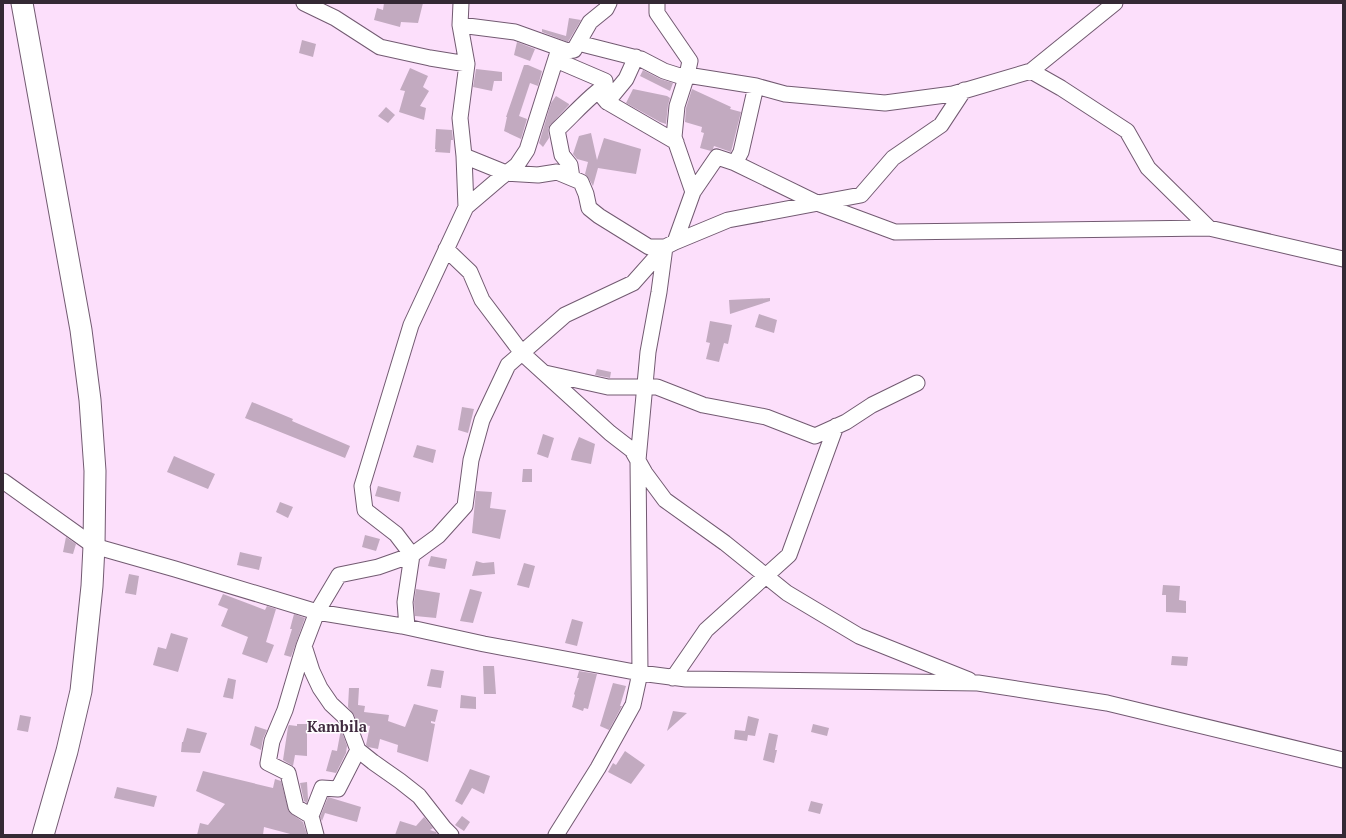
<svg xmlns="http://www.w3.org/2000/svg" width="1346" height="838" viewBox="0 0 1346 838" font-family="'PT Serif',serif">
<rect width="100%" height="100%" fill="#fcdffb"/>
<!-- building -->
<path fill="#c2aac0" d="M384,3H423L418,23L401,22L400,27L374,20L377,8L383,10Z
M569,18L581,20L568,42L542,32V29L566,36Z
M302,40L316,44L313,57L299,53Z
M517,42L535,49L530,61L514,55Z
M524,65H528L542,71L538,86L530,83L519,116L527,119L521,139L504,131L507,117H506Z
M410,68L428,76L423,87L429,91L420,106L426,108L424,120L399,112L405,91L400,90Z
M476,69L502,72V81H494L492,91L473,87Z
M643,70L660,79L673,83L670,91L640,76Z
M633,89L667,96L670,98L668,105L666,124L660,122L626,103Z
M692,89L731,107L730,109L741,112L731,152L714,146L713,149L711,151L700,148L704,133L701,132L702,127L685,122L686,108Z
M556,96L569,104V105L551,124L548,128L549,138L543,147L539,143L551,103Z
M386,107L395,115L388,123L378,116Z
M436,129L452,130L453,140H451L450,153L435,152L436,149H435Z
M591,133L597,160L604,138L641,149L636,174L598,168L593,186L589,179L585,174L588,162L577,159L573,154L579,136Z
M770,298V301L730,314L729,300Z
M759,314L777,320L774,333L755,327Z
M710,321L732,325L728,344L724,343L719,362L706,359L710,343L706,342Z
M597,369L611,372L610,378L595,375Z
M252,402L293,419L292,421L350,446L345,458L245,418Z
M462,407L474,409L468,433L458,430Z
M543,434L554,438L548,458L537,454Z
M579,437L595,444L591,464L571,460L573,452Z
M417,445L436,450L433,463L413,457Z
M174,456L215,474L208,489L167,472Z
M523,469H532V482H522Z
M378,486L401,492L399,502L375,496Z
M476,491L492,492L490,508L506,510L500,539L472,533Z
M280,502L293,507L288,518L276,512Z
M365,535L380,539L376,551L362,547Z
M66,537L76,544L73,554L63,552Z
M240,552L262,557L259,570L237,565Z
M431,556L447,559L445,569L428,566Z
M476,561L483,563L494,562L495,574L472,576Z
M524,563L535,566L529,588L517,585Z
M129,574L139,576L136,595L125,593Z
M1163,585L1180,586L1179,600L1186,601V613L1166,612V595H1162Z
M416,589L440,593L436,618L415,616L414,602Z
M470,589L482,592L473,623L460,621Z
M223,594L265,610L267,606L276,609L266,642L274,645L267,663L242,654L248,637L221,626L228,609L218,605Z
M294,614L305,618L291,657L284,655L292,629H290Z
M572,619L583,622L577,646L565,643Z
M171,633L188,638L178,672L153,665L158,647L166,649Z
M1172,656L1188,657L1187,666L1171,665Z
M483,666H494L496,694H484Z
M431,669L444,671L441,688L427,686Z
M579,671L597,674L588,709L584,708L583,711L572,707L575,695L574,694L579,678H577Z
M228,678L236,680L233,699L223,697Z
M613,683L626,686L620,706H622L609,730L600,726Z
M349,688H359L358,705L365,706L364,712L389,715L388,721L405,727L414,704L438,710L435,722L431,721V723L435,724L428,762L397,752L398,745L380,739L378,749L368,747L366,745L370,726L358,724L354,715L348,707Z
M461,695L476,697V709L460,708Z
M673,711L687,713L667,731Z
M20,715L31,717L28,732L17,730Z
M748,716L759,719L755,736L748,735L747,741L734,739L735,730L745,731Z
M297,724H307V756L295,755L293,766L283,760L288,727L289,725L297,726Z
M813,724L829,728L827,736L811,732Z
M255,726L267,730L263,739L261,750L250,745Z
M187,728L207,733L200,753L181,752L182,742H183Z
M341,729L347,746L346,753L336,773L326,771L332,750L337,751Z
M769,733L778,735L775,750H777L774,763L763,760Z
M625,751L645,765L631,784L608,772L613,763L616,765Z
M470,769L490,776L484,794L472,788L462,805L455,801Z
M203,771L273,788L275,779L281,781L289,812L303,822L307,835H294L264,827L263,835H197L200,823L208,825L225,804L196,791Z
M307,782L308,799L307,803L304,801L300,783Z
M117,787L157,796L154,807L114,798Z
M328,797L361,807L357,822L325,813L322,821L320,817Z
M811,801L823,804L820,814L808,811Z
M462,816L470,822L464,831L455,825Z
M424,817L433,828L430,830L436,832L437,835H395L400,821L416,826Z"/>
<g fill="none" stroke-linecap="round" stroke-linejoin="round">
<!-- minor casing -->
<g stroke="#725a71" stroke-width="17">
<path id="minor" d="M304,3L335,18L380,47L430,58L467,64
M657,3V13L690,61L687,75L677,106L674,137L693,192
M460,25L515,32L568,51
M578,43L641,59L664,71L686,78
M556,60L605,81L607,102L676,142
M1031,71L1115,3
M687,75L756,86L785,94L885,103L953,94L1031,71L1061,88L1127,131L1148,168L1209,228L1343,259
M464,156L506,173L538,175L557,172L581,182L586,194L589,208L599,216L649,247H665L675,242L693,192L717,157L735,163L741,152L756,86
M735,163L817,203L895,232L1209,228
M572,178L570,165L562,155L557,130C571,117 583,103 598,91L607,102L626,79L636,57
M466,207L500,178L517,165L527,150L558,52L574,50L590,22L606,9L609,3
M675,242L728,220L861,195L893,158L941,125L964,90
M446,249L470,272L482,300L522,353L610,433L632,450L645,473L665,500L725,543L787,593L859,636L969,680
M545,373L608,387H657L703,405L766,417L815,436L846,422L872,405L917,383
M3,481L94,546L175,569L317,612L402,626L484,644L640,673L686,679L978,683L1107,703L1343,760
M407,627L405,602L412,555L396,534L365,510L362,486L411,325L466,207L464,156L460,118L467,64L460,25L461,3
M304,646L312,671L320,688L331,704L346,718L358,750L373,762L400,781L419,796L444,828L451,835
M673,678L706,630L789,555L836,426
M311,816L322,788L338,789L358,750
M316,835L311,816L296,807L288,773L268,763L272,741L285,710L304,646L317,612L339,575L378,567L412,555L438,536L465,506L471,460L482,420L508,365L565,315L633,283L665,247L659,292L648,352L638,460L640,673L633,705L598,768L556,835"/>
</g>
<!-- highway casing -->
<g stroke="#725a71" stroke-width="23">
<path id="highway" d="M22,3L81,330L90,400L95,471L94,546L92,586L81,691L67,751L43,835"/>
</g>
<!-- minor -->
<use href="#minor" stroke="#fff" stroke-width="15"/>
<!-- highway -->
<use href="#highway" stroke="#fff" stroke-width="21"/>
</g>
<g text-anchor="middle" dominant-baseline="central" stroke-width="3" stroke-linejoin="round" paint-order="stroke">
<!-- district labels -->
<g font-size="15" font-weight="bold" fill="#402a3f" stroke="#fff">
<text x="337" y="726">Kambila</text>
</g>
</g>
<!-- border -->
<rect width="1346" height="838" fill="none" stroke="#342934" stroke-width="8"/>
</svg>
